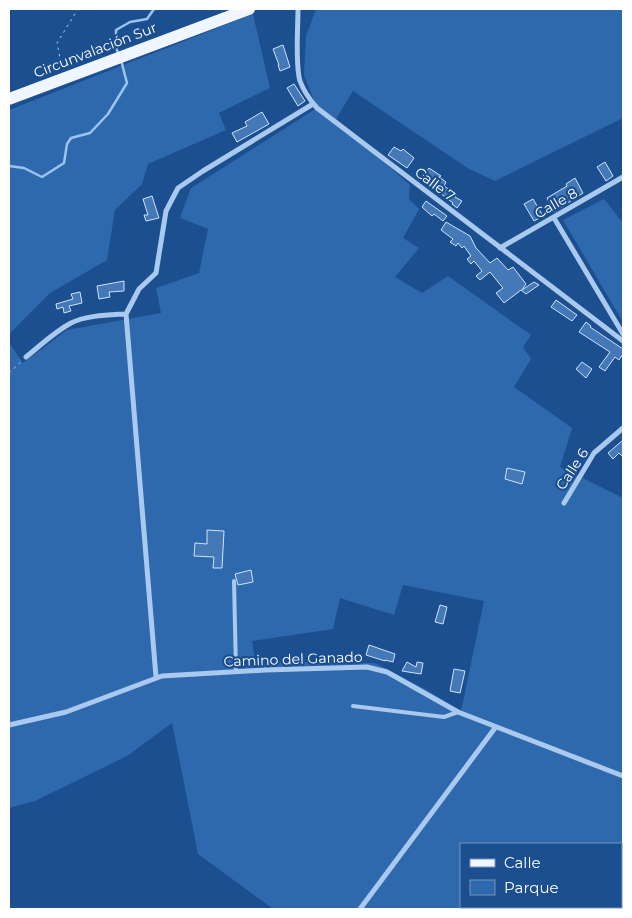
<svg xmlns="http://www.w3.org/2000/svg" width="632" height="918" viewBox="0 0 632 918" font-family="Montserrat,sans-serif">
<rect width="100%" height="100%" fill="#1b4f8f"/>
<!-- green -->
<path fill="#2e69ad" fill-rule="evenodd" d="M316,9H623V118L495,181L469,169L353,91L336,119L410,185L409,199L419,209L403,238L419,248L395,277L422,293L448,276L531,335L523,347L531,359L514,387L572,428L560,467L621,497L623,495V909H273L198,854L172,723L127,756L35,801L9,808V343L23,363L67,330L161,313L156,288L199,273L208,229L180,218L191,188L317,108L304,75L306,36ZM403,585L484,601L461,711L425,689L375,663L255,661L252,641L333,629L340,598L394,615ZM461,844H621V907H461Z
M253,14L270,88L219,113L226,130L148,164L142,184L115,210L107,260L50,293L9,334V110Z
M604,199L623,223V322L563,220Z"/>
<g fill="none" stroke-linecap="round" stroke-linejoin="round">
<!-- stream -->
<path stroke="#9cc4f0" stroke-width="2.5" d="M118,53L116,47V30L130,22L147,19L154,9
M9,166L24,168L42,177L64,163L67,144L71,138L90,133L108,114L127,83L121,60"/>
</g>
<!-- building -->
<path fill="#4478b7" stroke="#cfe3fa" d="M283,45L290,67L280,71L278,65H279L273,49Z
M294,84L305,101L298,106L287,88Z
M262,112L269,124L237,142L232,133L247,126L245,122Z
M394,147L401,151L403,149L414,158L407,168L388,155Z
M605,162L613,176L606,181L597,167Z
M429,168L441,176L439,177L446,182L444,186L457,195L455,197L462,201L457,208L452,204L453,203L427,183L429,180L423,176Z
M575,178L583,193L554,212L547,198L567,186L566,184Z
M152,196L159,218L146,221L144,215H148L143,199Z
M533,199L543,216L534,221L524,204Z
M426,201L447,216L443,221L434,214L432,216L422,207Z
M446,222L470,236L476,248L490,263L497,258L508,270L513,267L526,284L522,290L534,282L539,285L526,294L521,290L504,303L496,293L503,288L490,272L480,280L476,276L482,271L474,261L471,264L467,259L471,256L464,246L462,248L458,243L456,246L450,242L453,239L441,230Z
M124,281V291L109,292L110,297L99,299L97,286Z
M80,292L82,303L69,306L71,311L64,313L63,307L57,309L56,304L73,299L71,294Z
M556,300L577,315L572,321L551,307Z
M586,322L591,326L590,327L623,349V354L619,360L615,357L605,371L599,367L610,352L579,332Z
M582,362L592,369L586,378L576,369Z
M623,440V457L619,453L613,459L608,453Z
M507,468L525,472L522,484L505,479Z
M207,530L224,531L222,568H213L214,557L194,556L195,543L207,544Z
M251,570L253,582L238,585L235,574Z
M440,605L447,607L443,624L435,622Z
M369,645L395,654L393,662L385,660V661L366,655Z
M407,662L416,667L417,662L423,663L421,674L402,671Z
M454,669L465,671L460,693L450,691Z"/>
<g fill="none" stroke-linecap="round" stroke-linejoin="round">
<!-- path -->
<path stroke="#a9c9ee" stroke-width="1" stroke-dasharray="2.5 4" stroke-linecap="butt" d="M68,66L60,58L57,43L78,9
M9,373L22,361"/>
<!-- service -->
<path stroke="#a9c9ee" stroke-width="4" d="M234,581L236,672
M353,706L444,717L458,712"/>
<!-- minor -->
<path stroke="#a9c9ee" stroke-width="5" d="M298,9C298,28 295,64 300,81C304,92 310,100 317,108L623,341
M554,218L623,334
M500,248L623,177
M26,357C41,345 54,332 71,323C87,315 109,315 126,314
M564,503L594,453L623,428
M156,677L126,314L139,289L156,273L166,211L178,188L203,171L313,104
M9,725L66,712L162,676L265,670L367,667L387,672L458,712L623,776
M360,909L495,728"/>
<!-- primary -->
<path stroke="#f0f6ff" stroke-width="12" d="M9,99L249,9"/>
</g>
<g text-anchor="middle" dominant-baseline="central" stroke-width="4.5" stroke-linejoin="round" paint-order="stroke">
<!-- street labels -->
<g font-size="14" fill="#fff" stroke="#1b4f8f">
<text transform="translate(95 50) rotate(-21)">Circunvalación Sur</text>
<text transform="translate(435 184) rotate(37)">Calle 7</text>
<text transform="translate(556 203) rotate(-30)">Calle 8</text>
<text transform="translate(572 469) rotate(-57)">Calle 6</text>
<text transform="translate(293 659) rotate(-2)">Camino del Ganado</text>
</g>
</g>
<!-- border -->
<rect width="632" height="918" fill="none" stroke="#ffffff" stroke-width="20"/>
<!-- legend -->
<rect x="460" y="843" width="162" height="65" fill="#1b4f8f" stroke="#7695bc"/>
<rect x="470" y="859" width="25" height="8" fill="#f0f6ff" stroke="#7695bc"/>
<text x="504" y="868" font-size="15" fill="#ffffff">Calle</text>
<rect x="470" y="880" width="25" height="15" fill="#2e69ad" stroke="#7695bc"/>
<text x="504" y="893" font-size="15" fill="#ffffff">Parque</text>
</svg>
